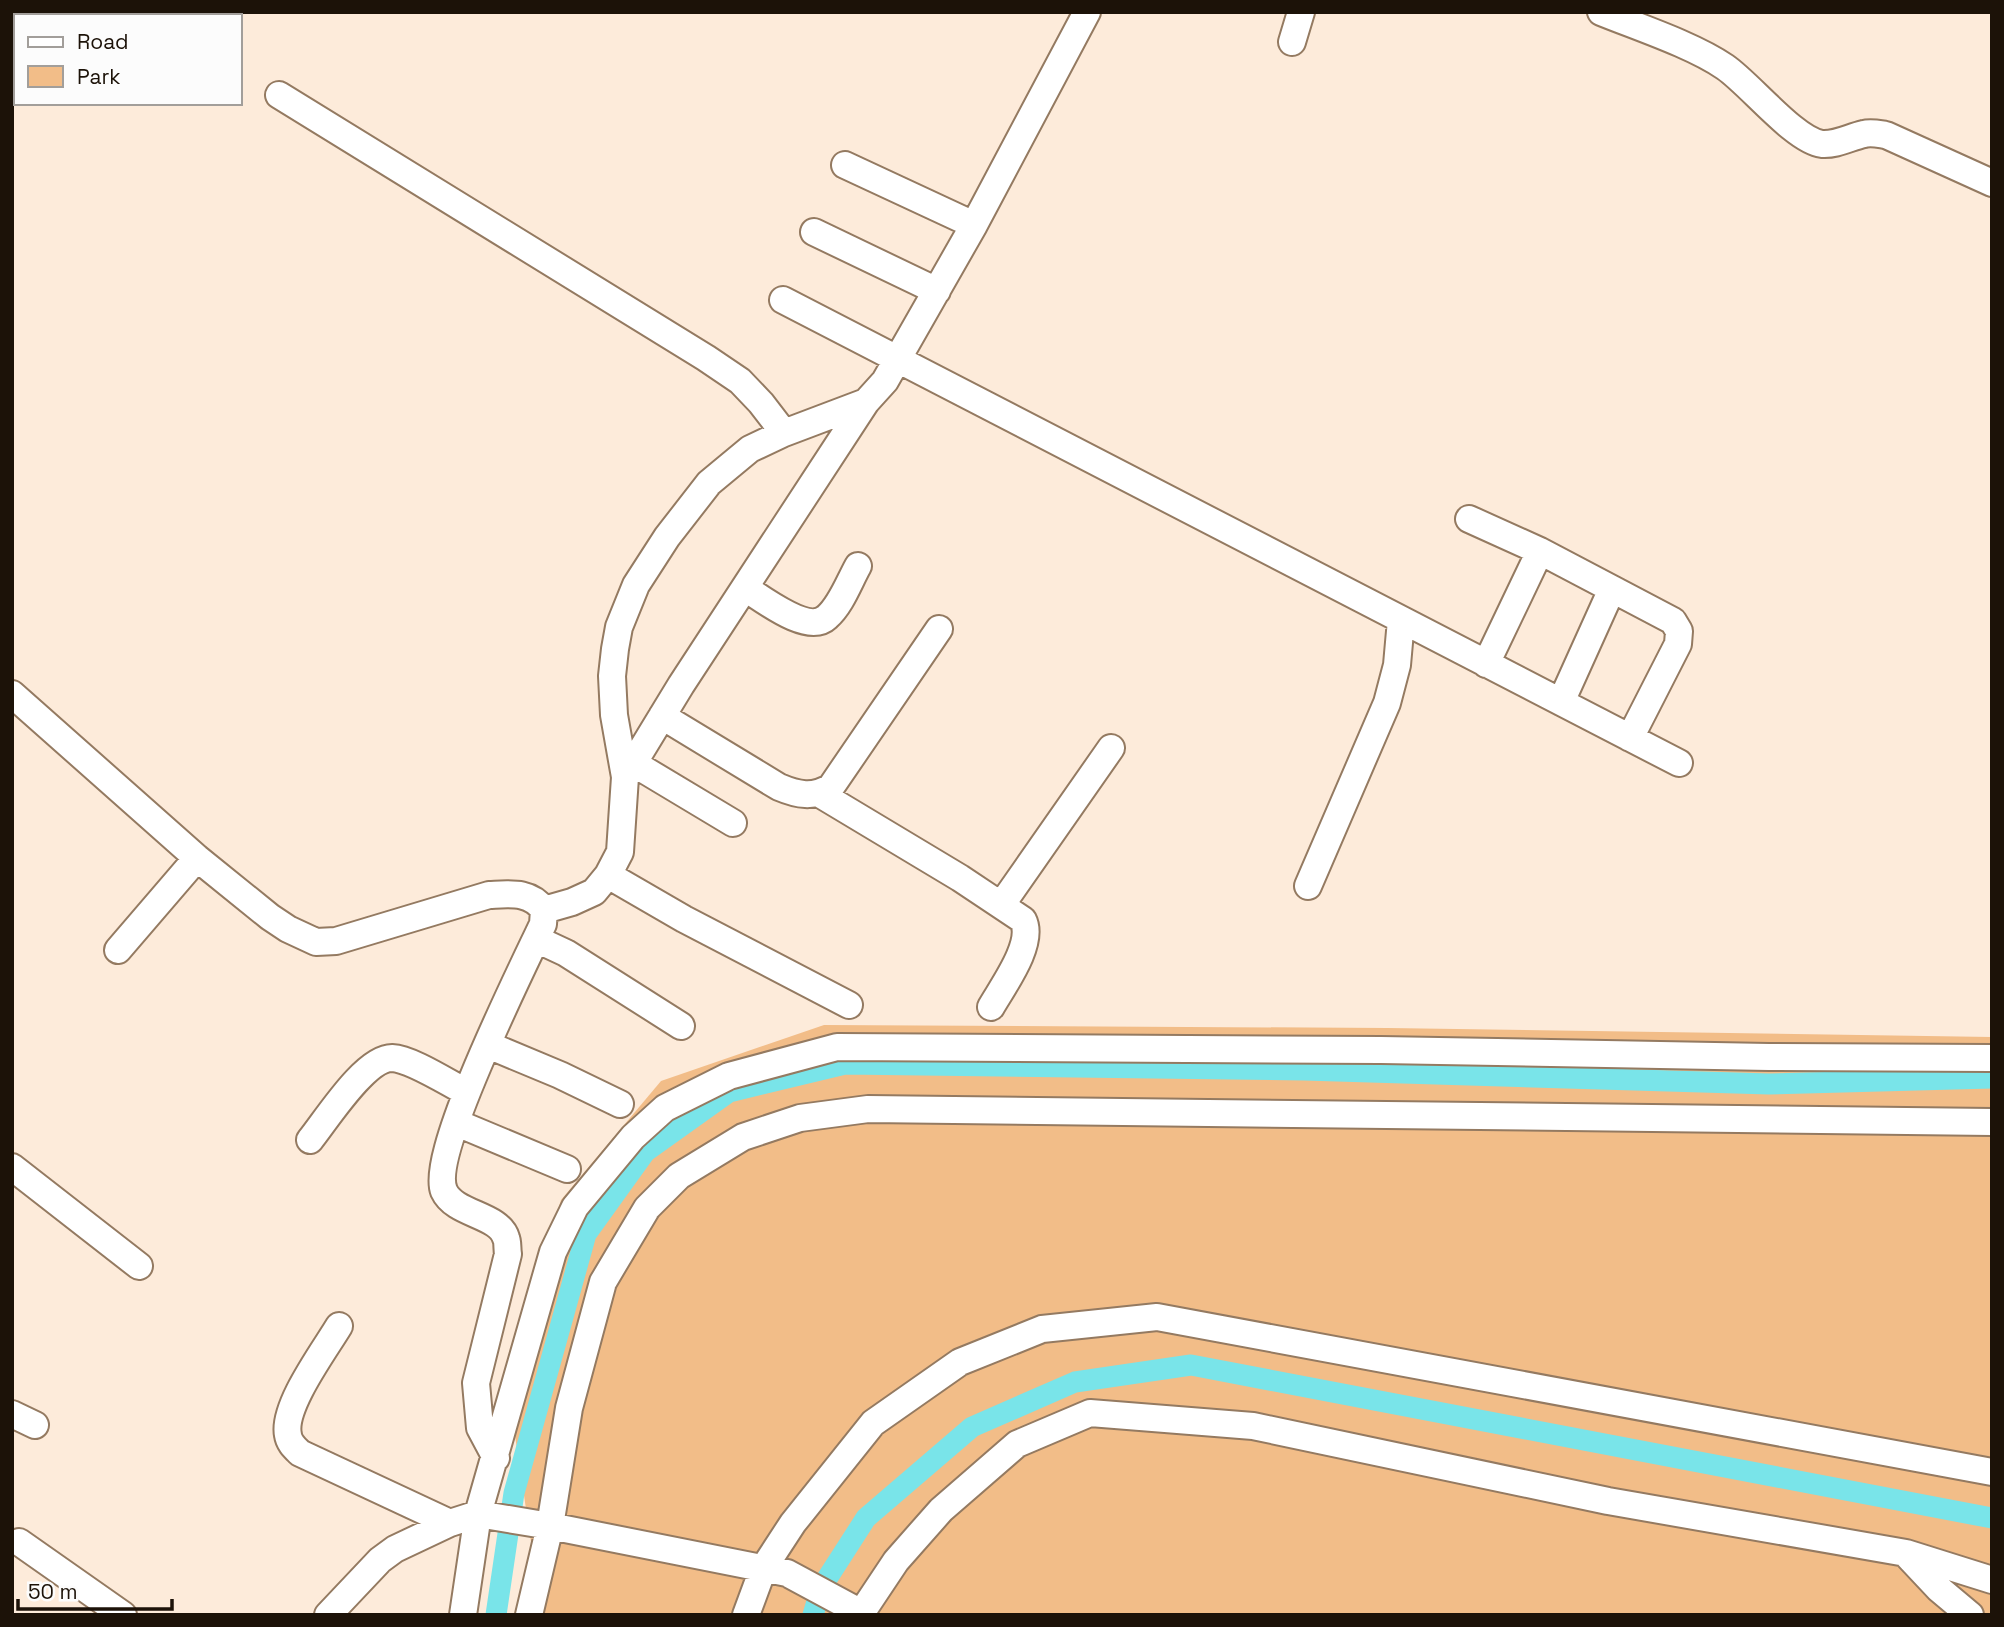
<svg xmlns="http://www.w3.org/2000/svg" width="2004" height="1627" viewBox="0 0 2004 1627" font-family="'Space Grotesk',sans-serif">
<rect width="100%" height="100%" fill="#fdebda"/>
<!-- green -->
<path fill="#f2bd88" d="M824,1025L1388,1028L1992,1037V1615H542L506,1376L561,1200L661,1081Z"/>
<g fill="none" stroke-linecap="round" stroke-linejoin="round">
<!-- canal -->
<path stroke="#79e4e9" stroke-width="21" d="M496,1615L514,1493L586,1234L645,1152L729,1092L845,1064L1304,1070L1769,1084L1992,1078
M813,1615L821,1588L866,1518L972,1427L1075,1382L1191,1365L1992,1518"/>
<!-- minor casing -->
<g stroke="#947a61" stroke-width="30">
<path id="minor" d="M1601,12C1638,27 1693,45 1725,67C1750,84 1794,140 1822,144C1837,145 1850,137 1864,134C1871,132 1879,134 1886,135L1992,183
M1292,42L1301,12
M279,95L706,358L740,381L761,403L784,433
M845,165L974,225
M814,232L937,291
M783,300L1679,763
M1469,519L1540,551L1673,621L1679,631L1678,644L1630,738
M745,588C763,599 808,635 827,617C841,605 849,582 858,566
M1486,664L1540,551
M12,694L197,858L270,917L288,929L316,942L336,941L489,895C511,894 530,891 544,910L543,924C523,967 429,1154 444,1191C455,1215 499,1214 506,1238C508,1242 507,1249 508,1254L476,1383L480,1428L496,1458
M1561,702L1612,589
M662,716L779,787C798,795 813,798 831,787L939,629
M633,763L733,823
M625,777L681,685L866,402
M820,794L960,878L1023,920C1035,943 1003,986 991,1007
M608,875L684,919L849,1005
M1308,886L1387,703L1397,665L1401,620
M1002,904L1111,748
M544,910L572,902L594,892L608,875L620,852L625,777L614,715L612,676L615,649L619,627L636,585L667,537L709,483L750,449L784,433L866,402L885,381L974,225L1087,12
M536,939L566,953L681,1026
M118,950L197,858
M488,1045L560,1075L620,1104
M457,1123L567,1169
M310,1140C327,1119 365,1058 392,1058C412,1059 448,1083 466,1092
M12,1167L139,1266
M339,1326C324,1351 282,1407 288,1435C289,1443 295,1448 300,1453L450,1523
M12,1414L35,1425
M19,1542L123,1615
M1908,1556L1939,1589L1970,1615
M328,1615L380,1560L395,1549L450,1523L478,1514L550,1526L787,1573L865,1615
M463,1615L478,1514L553,1252L575,1207L633,1137L665,1108L729,1076L837,1047L1381,1050L1769,1057L1992,1058
M529,1615L550,1526L569,1408L603,1282L647,1208L679,1176L743,1137L800,1118L868,1109L1992,1122
M746,1615L763,1569L793,1523L873,1423L960,1362L1042,1329L1157,1317L1992,1472
M860,1615L896,1561L941,1510L1017,1444L1090,1413L1253,1426L1608,1501L1906,1553L1992,1580"/>
</g>
<!-- minor -->
<use href="#minor" stroke="#fff" stroke-width="26"/>
</g>
<!-- border -->
<rect width="2004" height="1627" fill="none" stroke="#1c1208" stroke-width="28"/>
<!-- legend -->
<rect x="14" y="14" width="228" height="91" fill="#fcfcfc" stroke="#a29e9a" stroke-width="2"/>
<rect x="28" y="37" width="35" height="10" fill="#ffffff" stroke="#a29e9a" stroke-width="2"/>
<text x="77" y="49" font-size="21" fill="#1c1208">Road</text>
<rect x="28" y="66" width="35" height="21" fill="#f2bd88" stroke="#a29e9a" stroke-width="2"/>
<text x="77" y="84" font-size="21" fill="#1c1208">Park</text>
<!-- scale -->
<path d="M18 1599v10h154v-10" fill="none" stroke="#1c1208" stroke-width="3.5"/>
<text x="28" y="1599" font-size="21" fill="#1c1208" stroke="#fcfcfc" stroke-width="5" paint-order="stroke">50 m</text>
</svg>
